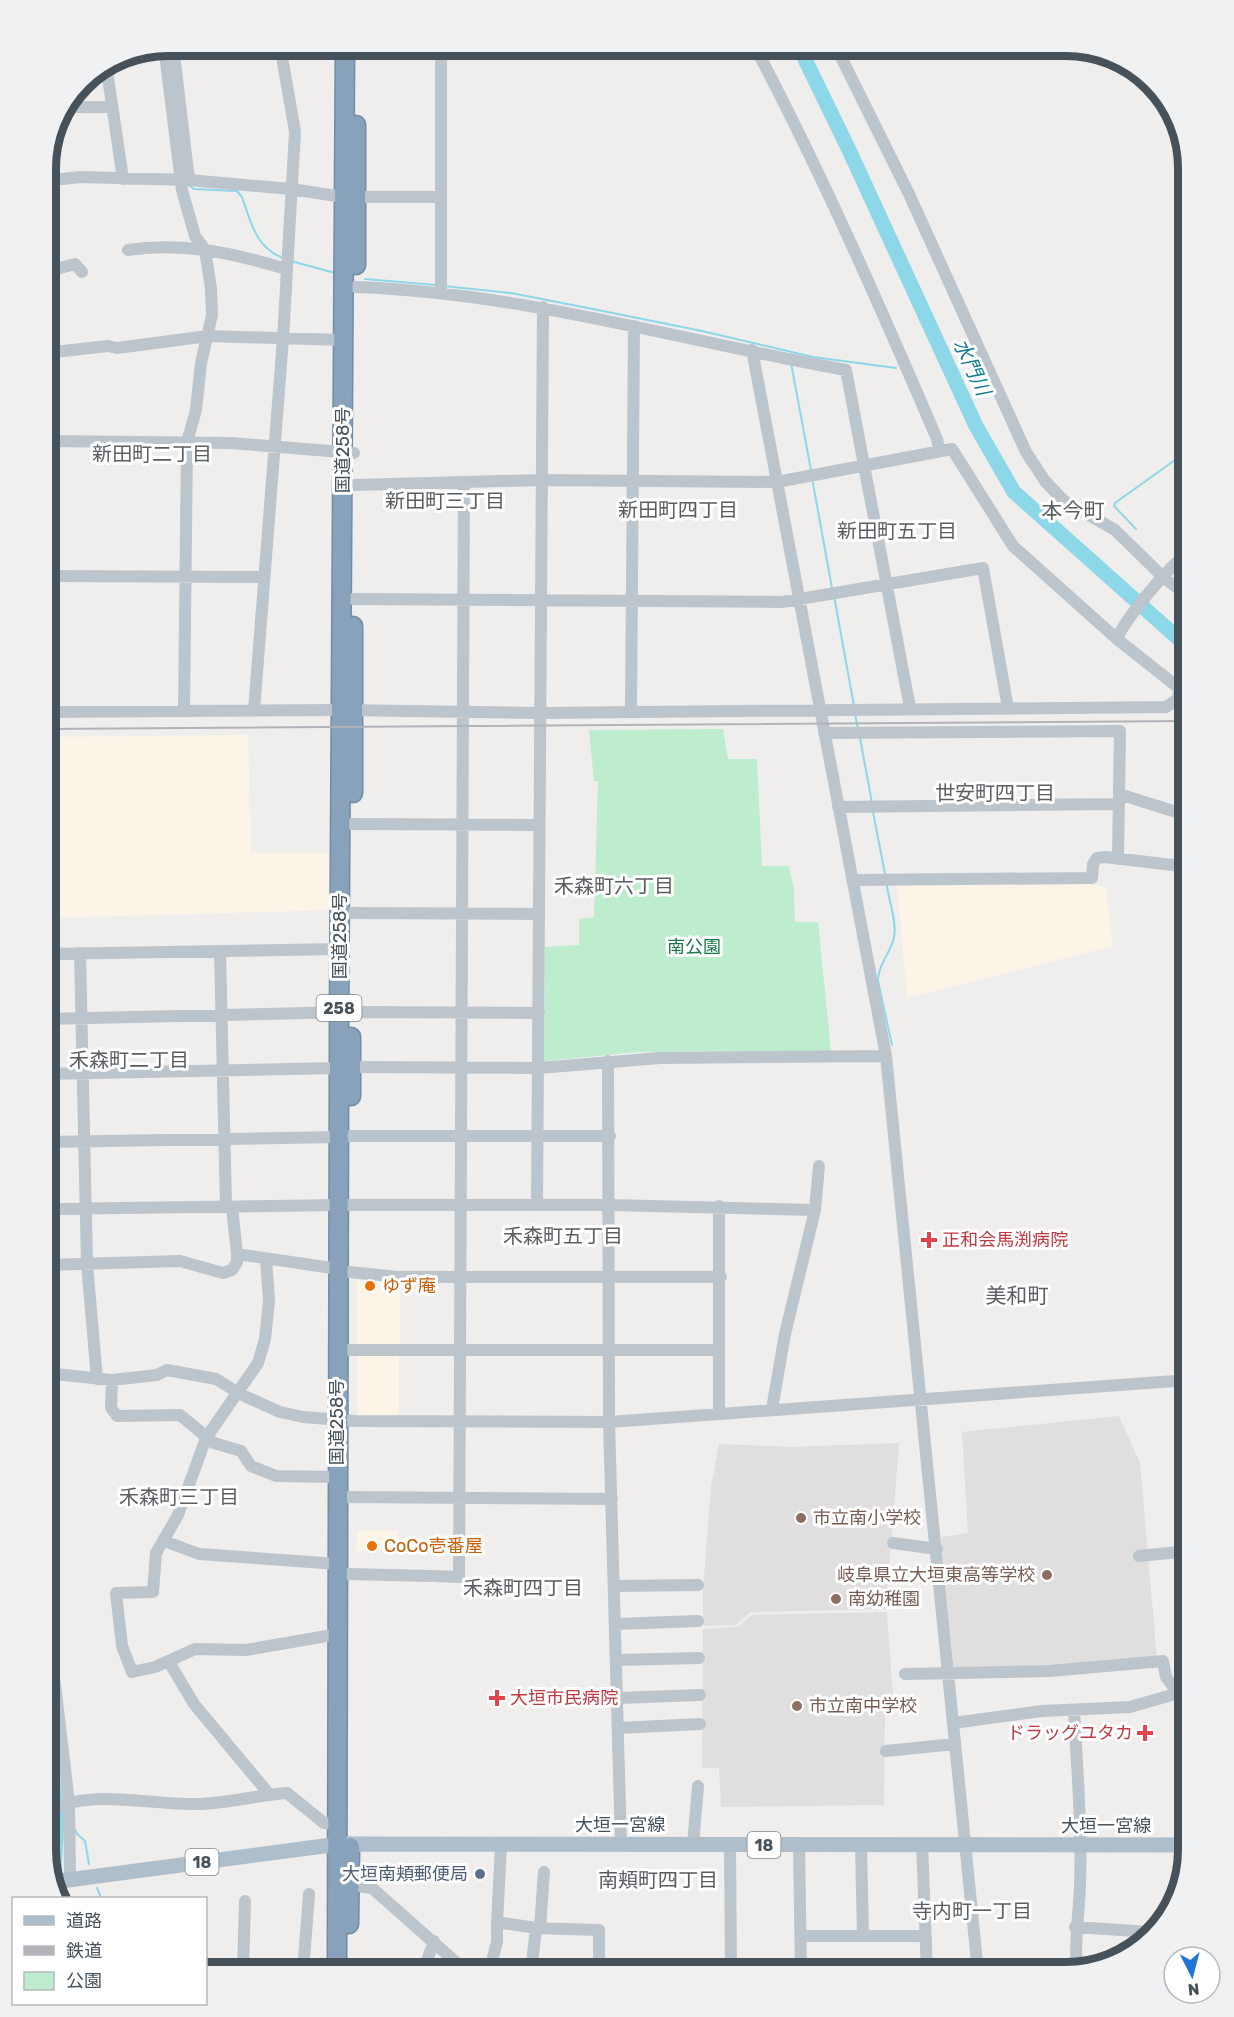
<svg xmlns="http://www.w3.org/2000/svg" width="1234" height="2017" viewBox="0 0 1234 2017" font-family="Rubik,'Noto Sans JP',sans-serif">
<rect width="100%" height="100%" fill="#f0eded"/>
<!-- commercial -->
<path fill="#fbf4e7" d="M248,735L251,853H332L333,910L45,918V737Z
M1078,881L1106,887L1113,946L907,998L897,883Z
M357,1276L400,1281V1344H357Z
M358,1355L399,1356V1416H358Z
M357,1530H397V1551H356Z"/>
<!-- education -->
<path fill="#e1dedf" d="M1119,1416L1140,1463L1157,1659L1049,1668L954,1670L941,1537L968,1533L962,1432Z
M899,1443L886,1609L750,1612L736,1625L703,1626V1589L711,1486L719,1444L792,1447Z
M887,1612L893,1697L890,1714L885,1716L884,1805L721,1807L719,1768H702L703,1629L737,1627L752,1615Z"/>
<!-- green -->
<path fill="#bdecce" d="M723,729L728,759H757L762,866H789L794,890L795,922H818L831,1051L639,1052L544,1061L545,947L579,945V919L594,917L598,781H594L589,730Z"/>
<g fill="none" stroke-linecap="round" stroke-linejoin="round">
<!-- stream -->
<path stroke="#8cd8e8" stroke-width="2" d="M187,184L194,189L237,191L242,197C251,222 255,247 283,258
M291,261L335,273
M365,279L436,285
M444,286L511,293L593,309L702,331L813,357L896,368
M791,363L811,470
M812,478L832,588
M1136,529L1114,506L1115,503L1189,450
M834,596L854,706
M855,714L858,729
M860,738L872,803
M873,812L885,874
M887,886C889,901 897,922 894,937C891,953 878,964 878,981L892,1045
M75,1829L77,1834L85,1841L89,1864
M97,1888L101,1898"/>
<!-- river -->
<path stroke="#8cd8e8" stroke-width="15" d="M798,45L849,150L976,426L1014,492L1189,648
M45,1716L57,1818L53,1885"/>
<!-- highway casing -->
<g stroke="#728da6" stroke-width="21">
<path id="highway" d="M356,265V125
M353,793V626
M351,1096V1037
M349,1924L350,1847
M337,1972C339,1330 338,687 345,45"/>
</g>
<!-- minor -->
<path stroke="#bcc5cc" stroke-width="12" d="M173,45L189,180
M754,45C822,174 880,306 937,439L939,449
M835,45L909,194L1026,452L1045,481L1063,500L1115,530L1163,577L1189,597
M164,46L182,190L195,236L205,250L211,288L212,315L201,363L196,410L187,442L184,710
M106,64L123,179
M62,107H111
M45,181L80,177L189,180L291,189L343,197H441
M128,250C182,242 234,253 286,269
M45,272L75,264L82,272
M356,287C525,293 681,341 846,370L910,708
M441,292V45
M752,350L886,1056L978,1972
M45,353L108,346L117,348L208,336L343,340
M45,441L231,443L354,453
M354,485L541,480L777,482L952,449L1013,546L1117,639L1189,696
M45,576L263,577
M353,599L782,602L983,568L1008,708
M1117,639C1125,619 1170,564 1189,553
M254,711L283,339L295,132L280,45
M631,711L634,326
M45,712L339,710L540,713L1166,707L1178,699L1179,690
M824,733L1120,731L1118,859
M1119,794L1189,816
M838,807L1118,804
M352,824L539,825
M852,880L1092,878L1093,864L1097,858L1105,857L1189,867
M351,913L539,914
M220,951L226,1207
M80,953L87,1264L97,1379
M45,954L340,949
M45,1019L351,1012L539,1013
M608,1061L609,1422L621,1844
M351,1067L539,1068L660,1058L886,1056
M45,1074L339,1068
M350,1136H610
M45,1142L339,1137
M349,1205H610L815,1210
M537,1205L543,307
M232,1207L237,1254L339,1269
M45,1209L339,1205
M266,1259L269,1300L265,1339L258,1363L206,1438L178,1515L156,1553L153,1592L116,1593L122,1646L132,1672L155,1667L195,1649L246,1650L338,1634
M45,1265L180,1261L223,1273L232,1270L237,1262V1254
M349,1272L398,1277H721
M349,1350H719
M45,1373L112,1380L157,1375L167,1370L216,1379L242,1395L280,1412L303,1417L355,1421L609,1422L1189,1380
M112,1380L111,1408L117,1416L180,1415L214,1443L241,1451L251,1466L276,1476L337,1477
M772,1409L785,1334L815,1210L819,1166
M719,1413V1206
M348,1497L612,1499
M164,1541L199,1554L338,1564
M893,1543L937,1549
M1139,1556L1189,1551
M348,1574L430,1576
M435,1576L459,1577L464,483
M615,1586L698,1585
M616,1624L698,1621
M617,1660L699,1658
M45,1662L52,1673L55,1684L69,1803L70,1880
M169,1662L194,1704L269,1794
M905,1674L1050,1671L1163,1661L1166,1677L1178,1693
M618,1698L700,1695
M1074,1710C1077,1768 1082,1827 1080,1886C1079,1915 1074,1941 1077,1969
M953,1723L1042,1711L1130,1707L1189,1690
M619,1728L700,1724
M886,1751L955,1744
M45,1812C90,1787 151,1806 200,1804C230,1803 258,1795 287,1793L324,1823L339,1825
M45,1843V1815
M922,1844L927,1972
M693,1845L698,1786
M730,1845L731,1972
M799,1845L801,1972
M861,1845L863,1936
M350,1885L372,1888L467,1972
M497,1923L501,1845
M1075,1927L1150,1932
M540,1928L544,1872
M800,1936H925
M243,1972L245,1901
M303,1972L309,1894
M423,1972L434,1941
M489,1972L497,1942V1923H503L536,1928L599,1930V1972
M531,1972L536,1928"/>
<!-- major -->
<path stroke="#aebecb" stroke-width="15" d="M53,1882L339,1844L1189,1845"/>
<!-- highway -->
<use href="#highway" stroke="#87a2ba" stroke-width="18"/>
<!-- rail -->
<path stroke="#b0b3b8" stroke-width="2" d="M45,729L1189,721"/>
</g>
<!-- markers -->
<g fill="#e0444e" stroke="#fff" stroke-width="2">
<path d="M926 1231h6v6h6v6h-6v6h-6v-6h-6v-6h6z"/>
<path d="M494 1689h6v6h6v6h-6v6h-6v-6h-6v-6h6z"/>
<path d="M1142 1724h6v6h6v6h-6v6h-6v-6h-6v-6h6z"/>
</g>
<g fill="#e8710a" stroke="#fff" stroke-width="2">
<circle cx="370" cy="1286" r="6"/>
<circle cx="372" cy="1546" r="6"/>
</g>
<g fill="#8d6e63" stroke="#fff" stroke-width="2">
<circle cx="801" cy="1518" r="6"/>
<circle cx="1047" cy="1575" r="6"/>
<circle cx="836" cy="1599" r="6"/>
<circle cx="797" cy="1706" r="6"/>
</g>
<circle fill="#5c6f8a" stroke="#fff" stroke-width="2" cx="480" cy="1874" r="6"/>
<g text-anchor="middle" dominant-baseline="central" stroke-width="6" stroke-linejoin="round" paint-order="stroke">
<!-- shield labels -->
<g fill="#fff" stroke="#7e858c" stroke-width="1.5">
<rect x="316.5" y="995" width="45" height="26" rx="4.5"/>
<rect x="747.5" y="1832" width="33" height="26" rx="4.5"/>
<rect x="185.5" y="1849" width="33" height="26" rx="4.5"/>
</g>
<g font-size="16" font-weight="bold" fill="#46515a">
<text x="339" y="1008">258</text>
<text x="764" y="1845">18</text>
<text x="202" y="1862">18</text>
</g>
<!-- street labels -->
<g font-size="18" fill="#46515a" stroke="#fff">
<text transform="translate(343 450) rotate(-90)">国道258号</text>
<text transform="translate(340 936) rotate(-90)">国道258号</text>
<text transform="translate(337 1422) rotate(-90)">国道258号</text>
<text x="620" y="1825">大垣一宮線</text>
<text x="1106" y="1826">大垣一宮線</text>
</g>
<!-- park labels -->
<g font-size="18" fill="#1a7846" stroke="#fff">
<text x="694" y="947">南公園</text>
</g>
<!-- health labels -->
<g font-size="18" fill="#be3a42" stroke="#fff" text-anchor="start">
<text x="942" y="1240">正和会馬渕病院</text>
<text x="510" y="1698">大垣市民病院</text>
<text x="1133" y="1733" text-anchor="end">ドラッグユタカ</text>
</g>
<!-- food labels -->
<g font-size="18" fill="#c56008" stroke="#fff" text-anchor="start">
<text x="382" y="1286">ゆず庵</text>
<text x="384" y="1546">CoCo壱番屋</text>
</g>
<!-- education labels -->
<g font-size="18" fill="#785e54" stroke="#fff" text-anchor="start">
<text x="813" y="1518">市立南小学校</text>
<text x="1035" y="1575" text-anchor="end">岐阜県立大垣東高等学校</text>
<text x="848" y="1599">南幼稚園</text>
<text x="809" y="1706">市立南中学校</text>
</g>
<!-- service labels -->
<g font-size="18" fill="#4e5e75" stroke="#fff" text-anchor="end">
<text x="468" y="1874">大垣南頬郵便局</text>
</g>
<!-- water labels -->
<g font-size="20" font-style="italic" fill="#127c93" stroke="#fff">
<text transform="translate(972 367) rotate(65)">水門川</text>
</g>
<!-- neighbourhood labels -->
<g font-size="20" fill="#5a5e62" stroke="#fff">
<text x="152" y="454">新田町二丁目</text>
<text x="445" y="501">新田町三丁目</text>
<text x="678" y="510">新田町四丁目</text>
<text x="897" y="531">新田町五丁目</text>
<text x="995" y="793">世安町四丁目</text>
<text x="614" y="886">禾森町六丁目</text>
<text x="129" y="1060">禾森町二丁目</text>
<text x="563" y="1236">禾森町五丁目</text>
<text x="179" y="1497">禾森町三丁目</text>
<text x="523" y="1588">禾森町四丁目</text>
<text x="658" y="1880">南頬町四丁目</text>
<text x="972" y="1911">寺内町一丁目</text>
</g>
<!-- quarter labels -->
<g font-size="21" fill="#5a5e62" stroke="#fff">
<text x="1073" y="510">本今町</text>
<text x="1017" y="1295">美和町</text>
</g>
</g>
<!-- crop -->
<path d="M0 0H1234V2017H0ZM168 56H1066A112 112 0 0 1 1178 168V1850A112 112 0 0 1 1066 1962H168A112 112 0 0 1 56 1850V168A112 112 0 0 1 168 56Z" fill="#f0f1f2" fill-rule="evenodd"/>
<path fill="none" stroke="#46515a" stroke-width="8" d="M168 56H1066A112 112 0 0 1 1178 168V1850A112 112 0 0 1 1066 1962H168A112 112 0 0 1 56 1850V168A112 112 0 0 1 168 56Z"/>
<!-- legend -->
<rect x="12" y="1897" width="195" height="108" fill="#ffffff" stroke="#b5b9bd" stroke-width="1.5"/>
<rect x="24" y="1916" width="30" height="9" fill="#aebecb" stroke="#b5b9bd" stroke-width="1.5"/>
<text x="66" y="1927" font-size="18" fill="#46515a">道路</text>
<rect x="24" y="1946" width="30" height="9" fill="#b0b3b8" stroke="#b5b9bd" stroke-width="1.5"/>
<text x="66" y="1957" font-size="18" fill="#46515a">鉄道</text>
<rect x="24" y="1972" width="30" height="18" fill="#bdecce" stroke="#b5b9bd" stroke-width="1.5"/>
<text x="66" y="1987" font-size="18" fill="#46515a">公園</text>
<!-- north arrow -->
<g transform="translate(1192 1975) rotate(174)"><circle r="28" fill="#ffffff" stroke="#b5b9bd" stroke-width="1.5"/>
<path d="M0-4.5L10 22L0 15L-10 22Z" fill="#2076d7"/>
<text y="-9" font-size="16" font-weight="bold" text-anchor="middle" fill="#46515a">N</text>
</g>
</svg>
